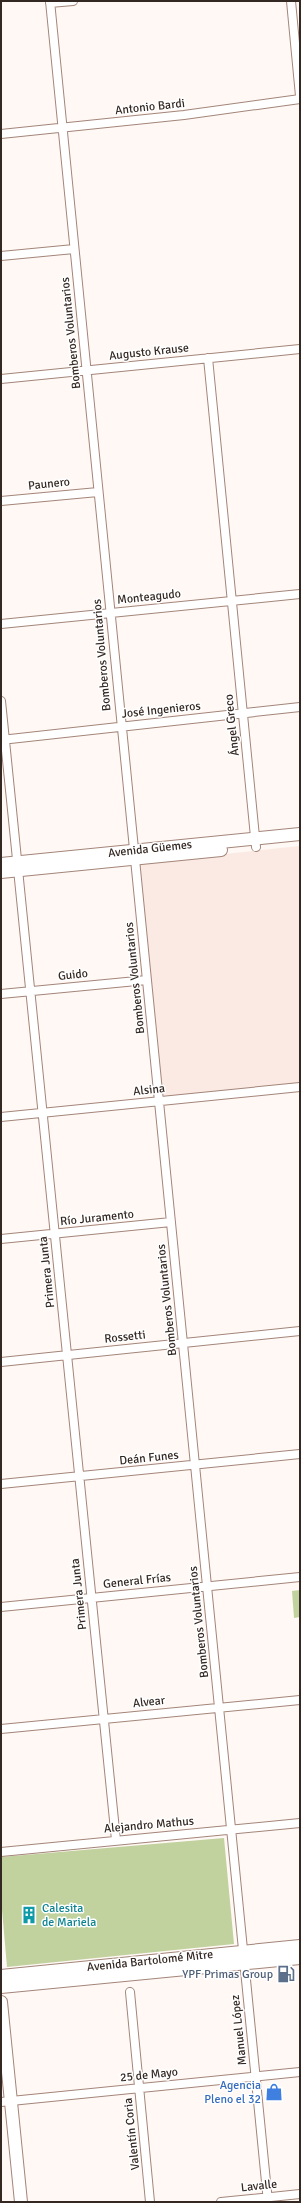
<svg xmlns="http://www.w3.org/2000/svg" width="301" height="2203" viewBox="0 0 301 2203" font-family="Signika,sans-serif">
<rect width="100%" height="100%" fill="#fff8f5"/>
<!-- built -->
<path fill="#faeae3" d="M300,846V1084L162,1097L139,863Z"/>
<!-- green -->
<path fill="#c1d29e" d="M300,1590V1617L294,1618L292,1591Z
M224,1838L234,1944L7,1967L1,1898V1857Z"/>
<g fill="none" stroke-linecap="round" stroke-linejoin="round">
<!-- minor casing -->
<g stroke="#a38579" stroke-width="10">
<path id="minor" d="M50,1L268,2202
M291,1L300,96
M50,3L73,1
M1,134L184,115L300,99
M1,256L74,249
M208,358L256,847
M1,379L300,349
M1,501L98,492
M1,624L300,594
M1,701L116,1840
M1,740L300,707
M1,994L147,980
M1,1117L300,1087
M1,1239L171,1222
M1,1362L300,1331
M1,1484L300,1454
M1,1607L300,1577
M1,1729L300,1700
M1,1852L300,1823
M130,1992L150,2202
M1,2102L300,2072
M221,2202L300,2194"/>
</g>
<!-- secondary casing -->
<g stroke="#a38579" stroke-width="14">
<path id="secondary" d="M1,864L300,834
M1,872L221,850
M1,1976L300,1946
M1,1987L300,1958
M1,2002L21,2202"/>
</g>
<!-- minor -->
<use href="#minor" stroke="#fff" stroke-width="8"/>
<!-- secondary -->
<use href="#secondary" stroke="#fff" stroke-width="12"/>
</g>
<!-- icons -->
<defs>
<g id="building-bare" transform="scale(1.38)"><path d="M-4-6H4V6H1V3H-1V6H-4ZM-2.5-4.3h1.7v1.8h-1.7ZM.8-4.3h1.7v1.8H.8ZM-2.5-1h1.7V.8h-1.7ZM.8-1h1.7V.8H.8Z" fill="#0f9aa8" stroke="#fff" stroke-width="2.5" paint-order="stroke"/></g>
<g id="fuel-bare" transform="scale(1.38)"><path d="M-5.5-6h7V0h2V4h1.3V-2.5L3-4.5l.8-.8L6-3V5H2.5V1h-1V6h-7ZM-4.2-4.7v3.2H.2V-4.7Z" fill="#5c6f8a" stroke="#fff" stroke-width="2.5" paint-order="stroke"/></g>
<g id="shop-bare" transform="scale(1.38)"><path d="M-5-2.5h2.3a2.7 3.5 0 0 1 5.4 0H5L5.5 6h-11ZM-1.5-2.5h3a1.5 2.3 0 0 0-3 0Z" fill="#3f7fe0" stroke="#fff" stroke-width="2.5" paint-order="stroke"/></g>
</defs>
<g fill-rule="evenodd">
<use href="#building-bare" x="29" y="1915"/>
<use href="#fuel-bare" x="286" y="1974"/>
<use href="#shop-bare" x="274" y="2092"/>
</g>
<g text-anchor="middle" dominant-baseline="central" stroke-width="3" stroke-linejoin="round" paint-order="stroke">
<!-- street labels -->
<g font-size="12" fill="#342823" stroke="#fff">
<text transform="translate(150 107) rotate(-6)">Antonio Bardi</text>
<text transform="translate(71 333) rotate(-96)">Bomberos Voluntarios</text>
<text transform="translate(149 352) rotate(-6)">Augusto Krause</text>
<text transform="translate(49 484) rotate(-6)">Paunero</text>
<text transform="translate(149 597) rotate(-6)">Monteagudo</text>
<text transform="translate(102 655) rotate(-95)">Bomberos Voluntarios</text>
<text transform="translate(161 710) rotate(-6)">José Ingenieros</text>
<text transform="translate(232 725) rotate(-96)">Ángel Greco</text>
<text transform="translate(150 849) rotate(-6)">Avenida Güemes</text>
<text transform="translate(73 975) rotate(-6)">Guido</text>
<text transform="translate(135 978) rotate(-96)">Bomberos Voluntarios</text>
<text transform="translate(149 1090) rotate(-6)">Alsina</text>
<text transform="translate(97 1218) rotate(-6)">Río Juramento</text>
<text transform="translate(47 1272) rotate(-96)">Primera Junta</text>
<text transform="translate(167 1300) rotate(-96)">Bomberos Voluntarios</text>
<text transform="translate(125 1337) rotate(-6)">Rossetti</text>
<text transform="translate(149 1458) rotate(-6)">Deán Funes</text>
<text transform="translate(137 1581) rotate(-6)">General Frías</text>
<text transform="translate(79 1594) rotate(-96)">Primera Junta</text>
<text transform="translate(199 1622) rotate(-96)">Bomberos Voluntarios</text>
<text transform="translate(149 1702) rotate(-6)">Alvear</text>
<text transform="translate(149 1825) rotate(-5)">Alejandro Mathus</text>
<text transform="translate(150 1961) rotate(-6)">Avenida Bartolomé Mitre</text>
<text transform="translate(239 2030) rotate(-96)">Manuel López</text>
<text transform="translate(149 2075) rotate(-6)">25 de Mayo</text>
<text transform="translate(132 2134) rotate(-96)">Valentín Coria</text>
<text transform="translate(259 2186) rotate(-6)">Lavalle</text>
</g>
<!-- culture labels -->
<g font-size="12" fill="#0d838f" stroke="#fff" text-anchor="start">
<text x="42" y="1908">Calesita<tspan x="42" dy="14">de Mariela</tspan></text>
</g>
<!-- service labels -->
<g font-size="12" fill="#4e5e75" stroke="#fff" text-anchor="end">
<text x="273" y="1974">YPF Primas Group</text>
</g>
<!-- shop labels -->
<g font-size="12" fill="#366cbe" stroke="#fff" text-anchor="end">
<text x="261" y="2085">Agencia<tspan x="261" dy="14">Pleno el 32</tspan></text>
</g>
</g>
<!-- border -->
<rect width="301" height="2203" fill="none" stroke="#342823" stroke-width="4"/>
</svg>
